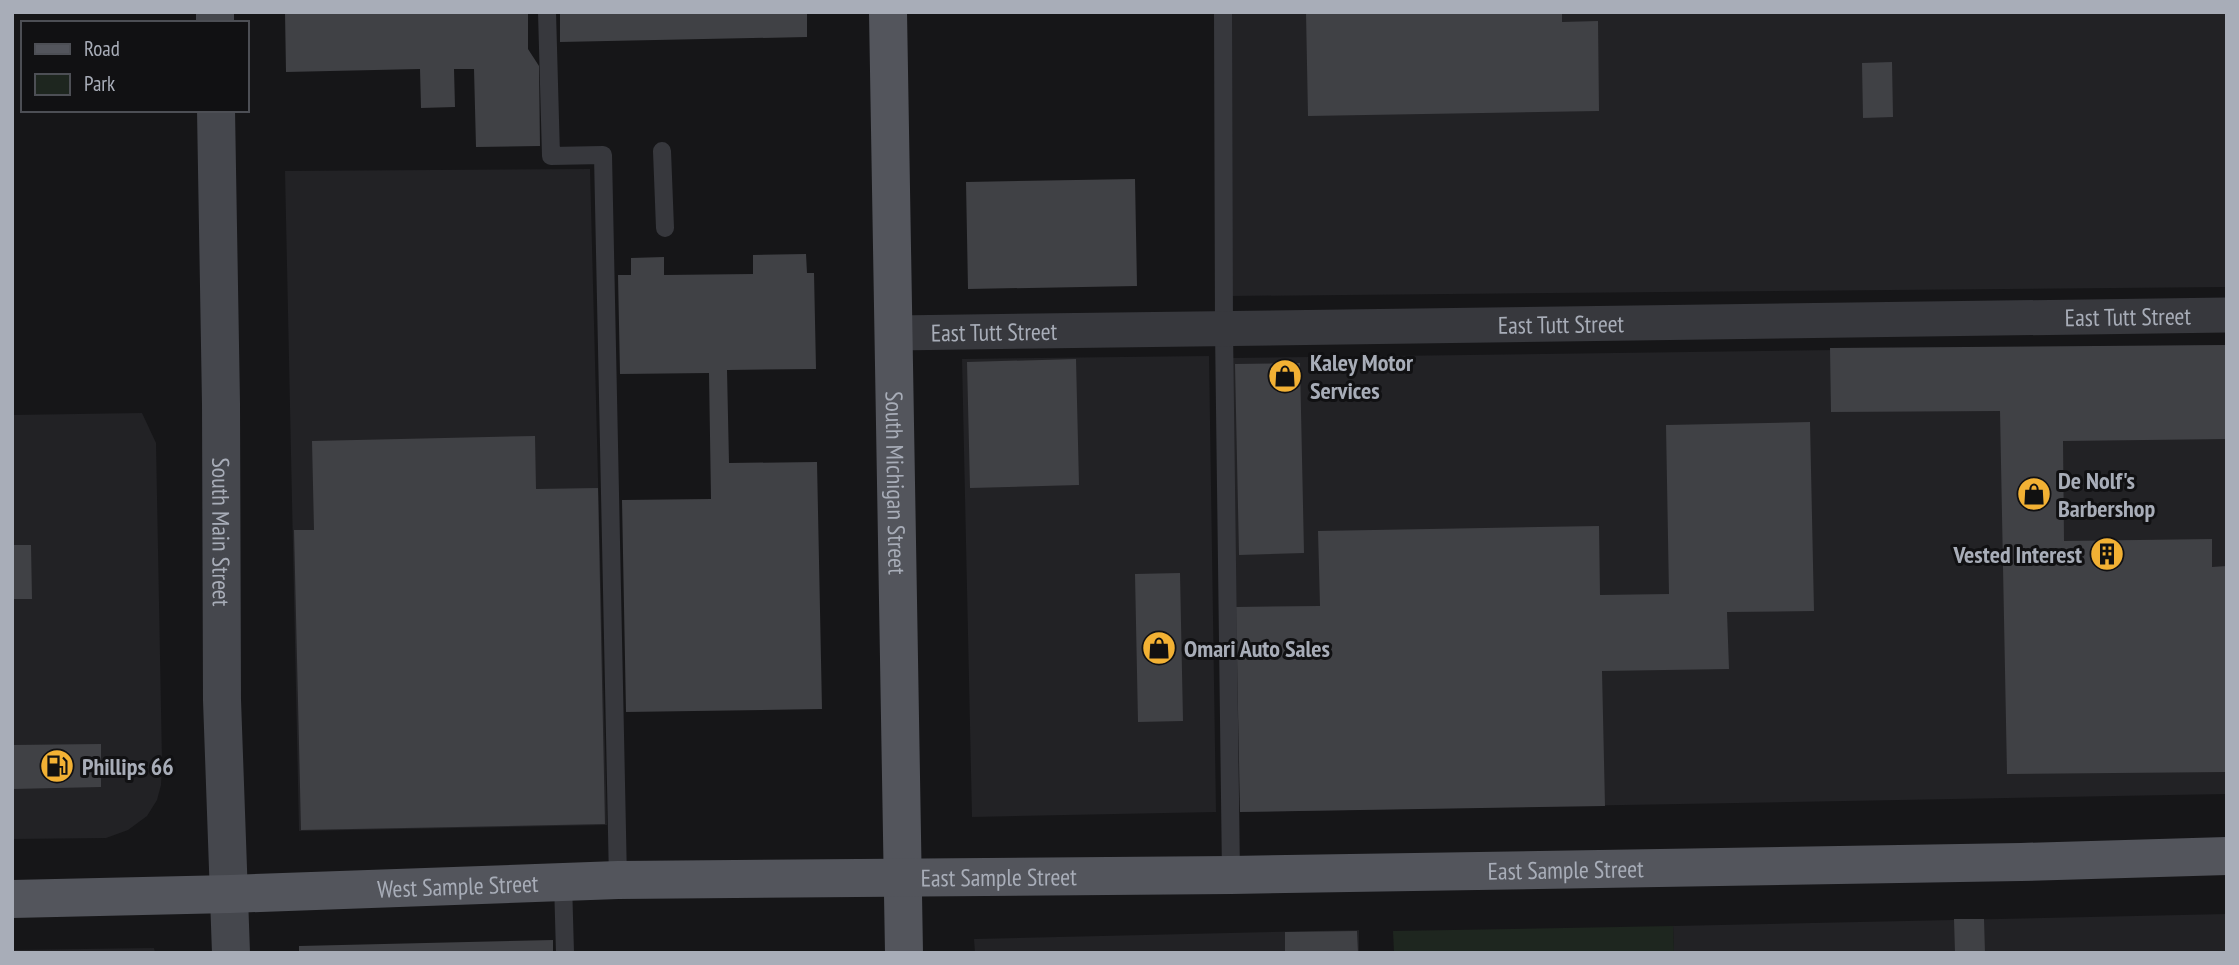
<svg xmlns="http://www.w3.org/2000/svg" width="2239" height="965" viewBox="0 0 2239 965" font-family="'PT Sans Narrow',sans-serif">
<rect width="100%" height="100%" fill="#161618"/>
<!-- built -->
<path fill="#222225" d="M1230,12H2227V287L1229,296Z
M590,169L607,825L299,831L285,171Z
M2227,345V794L1240,812L1231,358Z
M1209,356L1216,812L972,817L962,359Z
M142,413L156,443L162,761L161,785L157,800L147,816L128,830L106,838L12,839V415Z
M2227,914V953H1674L1673,926Z
M1359,930V953H975L974,939Z
M154,948L155,953H12V950Z"/>
<!-- green -->
<path fill="#1e261f" d="M1673,926L1674,953H1394L1393,931Z"/>
<!-- building -->
<path fill="#404145" d="M285,12H528V49L539,66L540,146L476,147L474,69H454L455,107L421,108L420,69L286,72Z
M560,12H807V37L560,42Z
M1306,12H1562V22L1598,21L1599,111L1308,116Z
M1892,62L1893,117L1863,118L1862,63Z
M1135,179L1137,286L968,289L966,182Z
M806,254L807,273H814L816,369L727,370L729,463L817,462L822,709L626,712L622,500L711,499L709,373L620,374L618,275H631V258L664,257V275L753,274V255Z
M2227,345V439L2063,441L2064,541L2212,539V567L2227,566V772L2007,774L2000,411L1831,412L1830,348Z
M1076,359L1079,485L970,488L967,362Z
M1300,363L1304,553L1239,555L1235,364Z
M1810,422L1814,611L1727,612L1729,669L1602,671L1605,806L1240,812L1236,607L1320,606L1318,531L1599,526L1600,595L1669,594L1666,425Z
M535,436L536,489L598,488L605,824L301,830L294,530H314L312,441Z
M12,545H31L32,599H12Z
M1180,573L1183,721L1138,722L1135,574Z
M101,744V787L12,789V745Z
M1954,919H1984L1985,953H1955Z
M1357,931L1358,953H1285V932Z
M553,940V953H299V946Z"/>
<g fill="none" stroke-linecap="round" stroke-linejoin="round">
<!-- service -->
<path stroke="#37383d" stroke-width="18" d="M547,12L551,156L603,155L618,880
M1223,12L1224,330L1231,875
M662,151L665,228
M563,882L565,953"/>
<!-- minor -->
<path stroke="#37383d" stroke-width="35" id="s1" d="M894,333L2227,315"/>
<!-- secondary -->
<g stroke="#45474d" stroke-width="38">
<path d="M215,12V23"/>
<path id="s2" d="M216,110L221,404L222,700L231,953"/>
</g>
<!-- primary -->
<g stroke="#53555c" stroke-width="38">
<path id="s3" d="M888,12L904,953"/>
<path id="s4" d="M12,899L230,894L618,880L1231,875L2021,862L2227,856"/>
</g>
</g>
<!-- icons -->
<defs>
<g id="shop-disc" transform="scale(1.75)"><circle r="9.5" fill="#f2b134" stroke="#111113"/><path d="M-5-2.5h2.3a2.7 3.5 0 0 1 5.4 0H5L5.5 6h-11ZM-1.5-2.5h3a1.5 2.3 0 0 0-3 0Z" fill="#111"/></g>
<g id="building-disc" transform="scale(1.75)"><circle r="9.5" fill="#f2b134" stroke="#111113"/><path d="M-4-6H4V6H1V3H-1V6H-4ZM-2.5-4.3h1.7v1.8h-1.7ZM.8-4.3h1.7v1.8H.8ZM-2.5-1h1.7V.8h-1.7ZM.8-1h1.7V.8H.8Z" fill="#111"/></g>
<g id="fuel-disc" transform="scale(1.75)"><circle r="9.5" fill="#f2b134" stroke="#111113"/><path d="M-5.5-6h7V0h2V4h1.3V-2.5L3-4.5l.8-.8L6-3V5H2.5V1h-1V6h-7ZM-4.2-4.7v3.2H.2V-4.7Z" fill="#111"/></g>
</defs>
<g fill-rule="evenodd">
<use href="#shop-disc" x="1285" y="376"/>
<use href="#shop-disc" x="2034" y="494"/>
<use href="#building-disc" x="2107" y="554"/>
<use href="#shop-disc" x="1159" y="648"/>
<use href="#fuel-disc" x="57" y="766"/>
</g>
<g text-anchor="middle" dominant-baseline="central" stroke-width="6" stroke-linejoin="round" paint-order="stroke">
<!-- street labels -->
<g font-size="24" fill="#a8adb8" stroke="#111113">
<text stroke="none"><textPath href="#s1" startOffset="1234">East Tutt Street</textPath></text>
<text stroke="none"><textPath href="#s1" startOffset="667">East Tutt Street</textPath></text>
<text stroke="none"><textPath href="#s1" startOffset="100">East Tutt Street</textPath></text>
<text stroke="none"><textPath href="#s3" startOffset="471">South Michigan Street</textPath></text>
<text stroke="none"><textPath href="#s2" startOffset="422">South Main Street</textPath></text>
<text stroke="none"><textPath href="#s4" startOffset="1554">East Sample Street</textPath></text>
<text stroke="none"><textPath href="#s4" startOffset="987">East Sample Street</textPath></text>
<text stroke="none"><textPath href="#s4" startOffset="446">West Sample Street</textPath></text>
</g>
<!-- poi labels -->
<g font-size="24" font-weight="bold" fill="#a8adb8" stroke="#111113" text-anchor="start">
<text x="1310" y="362">Kaley Motor<tspan x="1310" dy="28">Services</tspan></text>
<text x="2058" y="480">De Nolf's<tspan x="2058" dy="28">Barbershop</tspan></text>
<text x="2082" y="554" text-anchor="end">Vested Interest</text>
<text x="1184" y="648">Omari Auto Sales</text>
<text x="82" y="766">Phillips 66</text>
</g>
</g>
<!-- border -->
<rect width="2239" height="965" fill="none" stroke="#a8adb8" stroke-width="28"/>
<!-- legend -->
<rect x="21" y="21" width="228" height="91" fill="#111113" stroke="#4d4f55" stroke-width="2"/>
<rect x="35" y="44" width="35" height="10" fill="#53555c" stroke="#4d4f55" stroke-width="2"/>
<text x="84" y="56" font-size="21" fill="#a8adb8">Road</text>
<rect x="35" y="74" width="35" height="21" fill="#1e261f" stroke="#4d4f55" stroke-width="2"/>
<text x="84" y="91" font-size="21" fill="#a8adb8">Park</text>
</svg>
